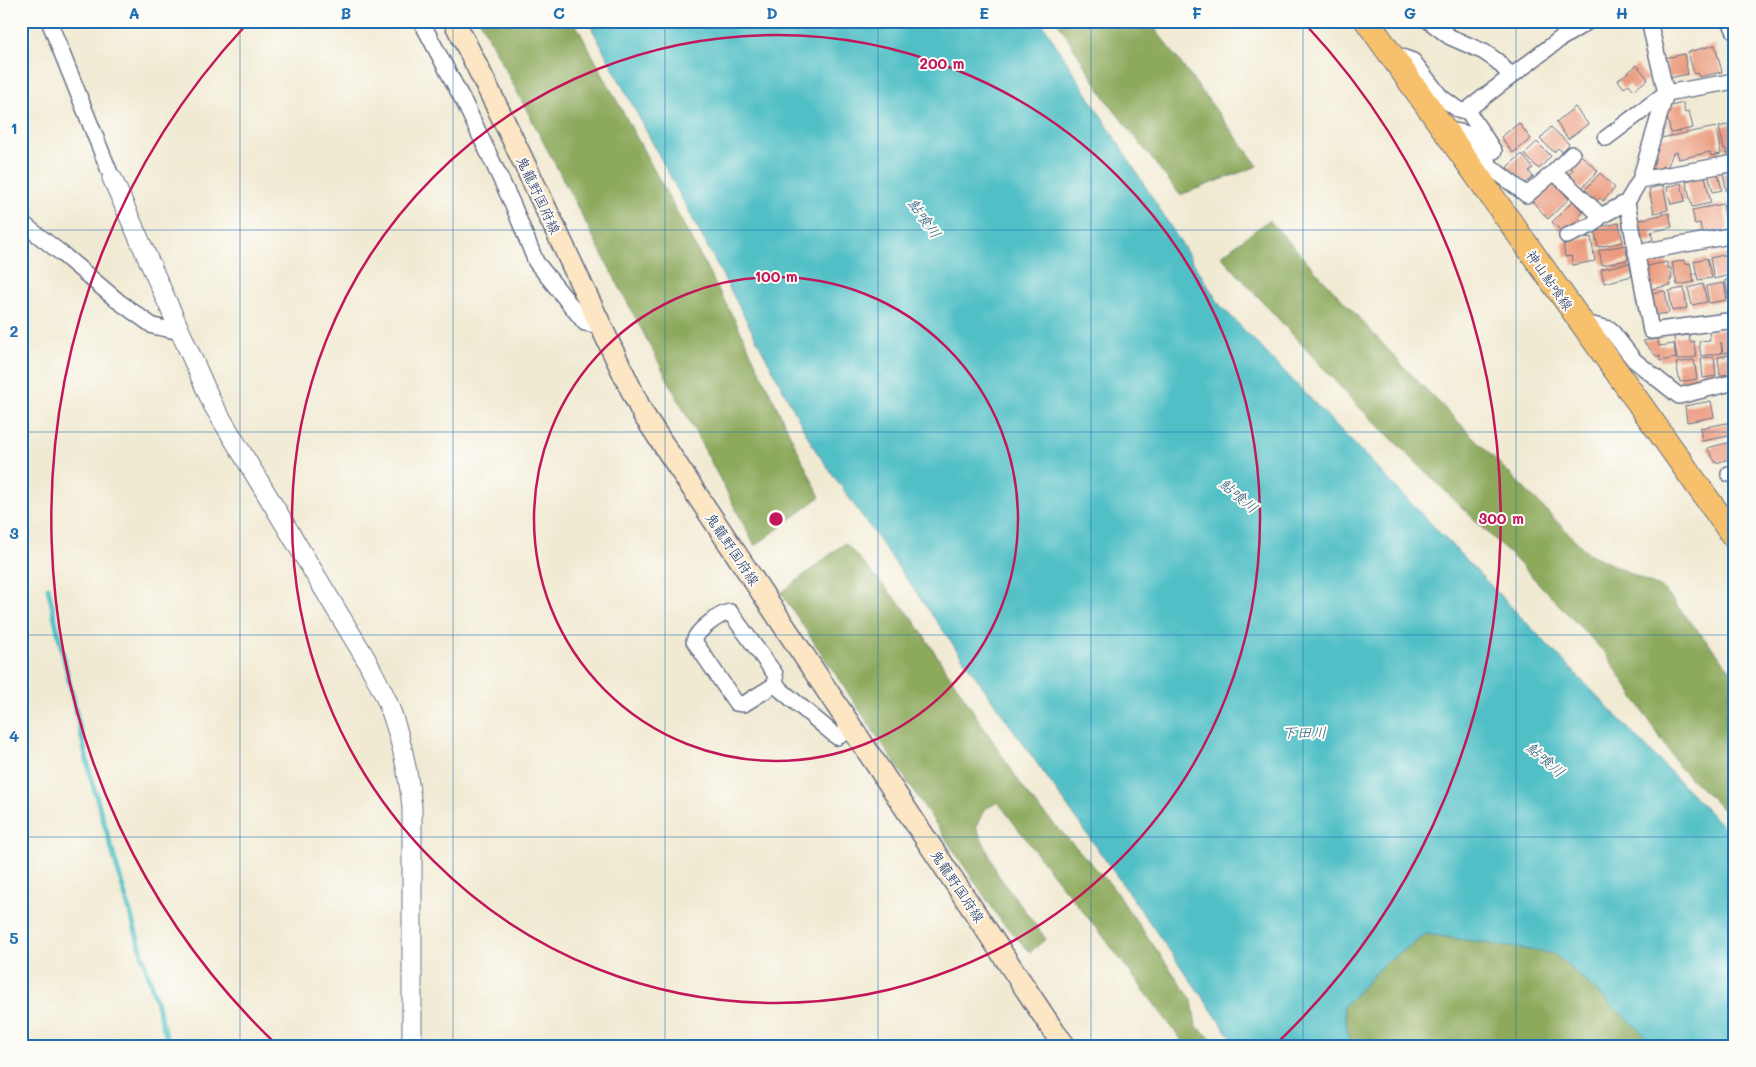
<svg xmlns="http://www.w3.org/2000/svg" width="1756" height="1067" viewBox="0 0 1756 1067" font-family="Mali,'Klee One',sans-serif">
<rect width="100%" height="100%" fill="#fdfcf7"/>
<filter id="ink" filterUnits="userSpaceOnUse"><feTurbulence type="fractalNoise" baseFrequency=".02" numOctaves="2"/><feDisplacementMap in="SourceGraphic" scale="10" xChannelSelector="R" yChannelSelector="G"/><feConvolveMatrix kernelMatrix="1 2 1 2 8 2 1 2 1" color-interpolation-filters="sRGB"/></filter>
<filter id="wash" filterUnits="userSpaceOnUse"><feTurbulence type="fractalNoise" baseFrequency=".0096" numOctaves="4" result="noise"/><feDisplacementMap in="SourceGraphic" scale="20" xChannelSelector="R" yChannelSelector="G"/><feGaussianBlur stdDeviation="1.12" result="paint"/><feColorMatrix in="noise" values="0 0 0 0 0 0 0 0 0 0 0 0 0 0 0 0 0 1.4 0 .05"/><feComposite in="paint" operator="in"/></filter>
<g filter="url(#wash)">
<rect width="100%" height="100%" fill="#f1ead3"/>
<!-- forest -->
<path fill="#8ca95b" stroke="#546c5c" d="M480,21H574L739,328L820,497L755,546Z
M1057,21H1149L1258,166L1180,195L1107,101Z
M1269,220L1403,366L1588,553L1663,589L1735,675V821L1680,768L1606,654L1517,561L1355,403L1221,256Z
M845,543L911,616L1030,798L1111,885L1192,1000L1196,1026L1220,1046H1186L1102,935L1050,871L998,802L985,809L976,826L998,875L1046,939L1030,952L1001,921L781,593Z
M1427,934L1555,954L1657,1046H1351L1343,1007L1385,963Z"/>
<!-- water -->
<path fill="#51bfc6" stroke="#367792" d="M588,21H1041L1220,305L1735,839V1046H1657L1555,954L1427,934L1385,963L1343,1007L1351,1046H1237L814,448Z"/>
<g fill="none" stroke-linecap="round" stroke-linejoin="round">
<!-- stream -->
<path stroke="#51bfc6" stroke-width="5" d="M48,588L91,778L169,1046"/>
</g>
<g id="blocks">
<!-- building -->
<path fill="#eb9b7f" d="M1715,45L1722,72L1699,77L1698,73L1694,74L1688,52Z
M1684,54L1688,74L1669,78L1665,58Z
M1637,65L1648,79L1634,90L1629,84L1624,88L1618,80Z
M1683,103L1685,113L1689,111L1693,128L1671,133L1666,114L1668,112L1667,107Z
M1575,107L1588,124L1568,139L1556,122Z
M1519,123L1531,139L1513,153L1501,137Z
M1735,123V152L1727,154L1726,149H1724L1719,127Z
M1551,127L1569,144L1562,152L1558,148L1554,152L1540,139Z
M1716,127L1721,154L1711,156L1710,152L1679,159L1677,152L1673,153L1667,168L1662,166L1660,171L1651,168L1661,138Z
M1537,142L1551,156L1539,169L1524,154Z
M1522,154L1533,168L1529,171L1533,177L1522,186L1507,167Z
M1581,155L1598,171L1581,189L1567,176L1573,170L1570,167Z
M1735,171V191L1727,193L1723,174Z
M1600,173L1615,188L1603,201L1600,198L1594,204L1583,192Z
M1718,173L1722,190L1713,192L1709,176Z
M1705,176L1711,203L1692,207L1686,181Z
M1553,181L1569,199L1548,219L1532,201Z
M1681,183L1685,201L1671,204L1667,187Z
M1663,185L1668,210L1654,213L1649,189Z
M1573,201L1583,212L1578,218L1581,220L1571,230L1563,233L1552,222Z
M1735,202V229H1732L1727,203Z
M1723,204L1728,229L1702,234L1700,223L1695,224L1692,210Z
M1669,213L1672,227L1651,232L1653,240L1641,243L1635,221Z
M1619,223L1623,242L1598,247L1594,228Z
M1591,237L1595,261L1573,265L1571,256L1565,257L1563,242Z
M1625,245L1628,260L1602,265L1599,250Z
M1728,254L1730,264H1727L1730,275L1714,279L1710,258Z
M1707,258L1712,278L1698,280L1694,261Z
M1684,260L1685,264L1690,263L1694,282L1677,285L1672,263Z
M1667,262L1668,268H1671L1672,279H1670L1671,285L1651,289L1647,266Z
M1629,263L1632,276L1604,283L1601,269Z
M1735,278V315L1732,316L1725,280Z
M1724,283L1727,300L1709,303L1706,286Z
M1703,284L1707,302L1692,305L1688,288Z
M1684,288L1687,308L1672,311L1669,291Z
M1665,291L1669,313L1654,315L1650,293Z
M1733,328L1735,351L1723,353L1721,342L1722,353L1701,356L1699,341L1710,340L1709,331Z
M1689,335L1690,342L1694,341L1696,357L1677,360L1674,337Z
M1658,339L1659,346L1674,344L1676,358L1660,361V356H1656L1643,341Z
M1730,355L1732,374L1720,375L1718,357Z
M1714,357L1716,376L1703,378L1701,358Z
M1694,360L1697,379L1680,382L1676,363Z
M1711,401L1714,417L1687,422L1685,406Z
M1732,422L1735,435L1702,441L1700,428Z
M1735,441V463L1732,458L1716,463L1707,448Z"/>
</g>
</g>
<g filter="url(#ink)">
<use href="#blocks" fill-opacity="0" stroke="#667087" stroke-width="1"/>
<g fill="none" stroke-linecap="round" stroke-linejoin="round">
<!-- minor casing -->
<g stroke="#667087" stroke-width="18">
<path id="minor" d="M49,21L112,178
M421,21L465,104L513,205L536,262L585,323L600,326
M1429,21L1450,37L1484,52L1497,61L1511,76
M1730,21L1735,32
M1391,53L1413,61L1441,97L1460,111L1467,110L1560,39L1589,21
M1735,81L1666,93L1640,180L1627,202L1651,331L1735,320
M1467,110L1494,151
M1444,129L1465,133L1492,168L1527,195L1554,172
M1606,138L1666,93L1649,21
M1572,154L1554,172L1601,216L1627,202
M1640,180L1735,163
M21,222L61,253L118,301L153,326L180,332
M1567,236L1592,225L1601,216
M1636,253L1735,235
M1580,322L1610,329L1634,360L1679,396L1735,382
M1729,474L1735,473
M776,684L744,704L736,703L694,641C697,630 719,614 730,612L775,674L776,684L781,690L837,737L853,729"/>
</g>
<!-- tertiary casing -->
<g stroke="#667087" stroke-width="21">
<path id="tertiary" d="M112,178L213,405L366,659C373,673 381,687 387,701C401,735 408,771 412,807V1046"/>
</g>
<!-- secondary casing -->
<g stroke="#667087" stroke-width="24">
<path id="secondary" d="M454,21C521,150 579,283 643,414L1055,1033L1065,1046"/>
</g>
<!-- primary casing -->
<g stroke="#667087" stroke-width="26">
<path id="primary" d="M1367,21L1735,538"/>
</g>
<!-- minor -->
<use href="#minor" stroke="#fff" stroke-width="15"/>
<!-- tertiary -->
<use href="#tertiary" stroke="#fff" stroke-width="19"/>
<!-- secondary -->
<use href="#secondary" stroke="#fce6c4" stroke-width="21"/>
<!-- primary -->
<use href="#primary" stroke="#f7c06c" stroke-width="24"/>
</g>
</g>
<!-- grid -->
<path fill="none" stroke="#1f6fb2" stroke-width="1" stroke-opacity="0.55" d="M240,21V1046M453,21V1046M665,21V1046M878,21V1046M1091,21V1046M1303,21V1046M1516,21V1046M21,230H1735M21,432H1735M21,635H1735M21,837H1735"/>
<!-- distance rings -->
<g fill="none" stroke="#c2185b" stroke-width="2.5">
<circle cx="776" cy="519" r="242"/>
<circle cx="776" cy="519" r="484"/>
<path d="M277 1045A725 725 0 0 1 246 25M1306 25A725 725 0 0 1 1275 1045"/>
</g>
<g text-anchor="middle" dominant-baseline="central" stroke-width="4" stroke-linejoin="round" paint-order="stroke">
<!-- street labels -->
<g font-size="14" fill="#1b2f5e" stroke="#fdfcf7">
<text transform="translate(539 195) rotate(65)">鬼籠野国府線</text>
<text transform="translate(1550 280) rotate(55)">神山鮎喰線</text>
<text transform="translate(733 549) rotate(56)">鬼籠野国府線</text>
<text transform="translate(958 886) rotate(56)">鬼籠野国府線</text>
</g>
<!-- water labels -->
<g font-size="15" font-style="italic" fill="#2b5a7d" stroke="#fdfcf7">
<text transform="translate(925 218) rotate(55)">鮎喰川</text>
<text transform="translate(1239 495) rotate(40)">鮎喰川</text>
<text x="1304" y="732">下田川</text>
<text transform="translate(1546 759) rotate(41)">鮎喰川</text>
</g>
</g>
<circle cx="776" cy="519" r="8" fill="#c2185b" stroke="#fdfcf7" stroke-width="2.5"/>
<g font-size="15" text-anchor="middle" font-weight="bold" fill="#c2185b" stroke="#fdfcf7" stroke-width="4" stroke-linejoin="round" paint-order="stroke">
<text x="942" y="69">200 m</text>
<text x="776" y="282">100 m</text>
<text x="1501" y="524">300 m</text>
</g>
<!-- margin -->
<rect width="1756" height="1067" fill="none" stroke="#fdfcf7" stroke-width="55"/>
<rect x="28" y="28" width="1700" height="1012" fill="none" stroke="#1f6fb2" stroke-width="2"/>
<g font-size="16" text-anchor="middle" font-weight="bold" fill="#1f6fb2">
<text x="134" y="19">A</text>
<text x="346" y="19">B</text>
<text x="559" y="19">C</text>
<text x="772" y="19">D</text>
<text x="984" y="19">E</text>
<text x="1197" y="19">F</text>
<text x="1410" y="19">G</text>
<text x="1622" y="19">H</text>
<text x="14" y="134">1</text>
<text x="14" y="337">2</text>
<text x="14" y="539">3</text>
<text x="14" y="742">4</text>
<text x="14" y="944">5</text>
</g>
</svg>
